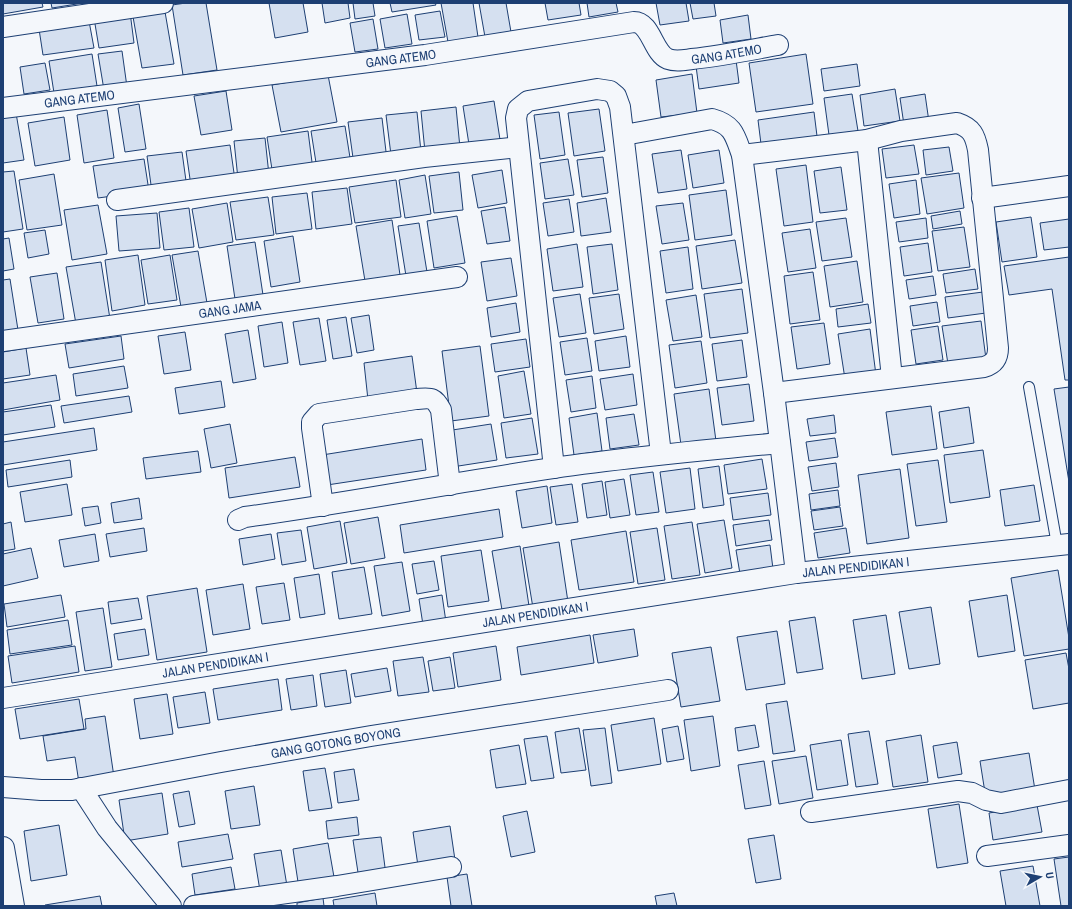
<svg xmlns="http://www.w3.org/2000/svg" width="1072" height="909" viewBox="0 0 1072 909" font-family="'Archivo Narrow',sans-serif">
<rect width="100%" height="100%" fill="#f4f7fb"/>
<!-- building -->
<path fill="#d5e0f0" stroke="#1d3f73" d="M3,3H42L43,7L3,14Z
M51,3H83L52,8Z
M186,3H206L217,70L183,75L172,5Z
M269,3H303L308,32L275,38Z
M322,3H348L350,18L325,23Z
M353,3H373L375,16L355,19Z
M390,3H435L436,5L392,12Z
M441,3H473L478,37L448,42Z
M479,3H506L511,32L485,37Z
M545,3H579L581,15L548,20Z
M587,3H616L618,12L589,17Z
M656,3H686L689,21L660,25Z
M690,3H714L716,16L693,19Z
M164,6L174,64L142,68L132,11Z
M440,11L445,37L419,40L415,15Z
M130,12L134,43L99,48L94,18Z
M407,14L412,44L385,48L380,19Z
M748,15L751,39L723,43L720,20Z
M373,19L378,49L355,52L350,23Z
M89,21L94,48L43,55L39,29Z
M122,51L127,87L104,90L98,54Z
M92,54L97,86L54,93L49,61Z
M806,54L813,104L756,112L749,63Z
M736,60L739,83L699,89L696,66Z
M45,63L50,90L24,94L20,67Z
M857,64L860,86L824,91L821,69Z
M692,74L697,113L661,117L656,80Z
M328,75L337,122L281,132L272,85Z
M895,89L900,121L864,126L860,95Z
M226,91L232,130L201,135L194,96Z
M852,94L858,131L829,135L824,98Z
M925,94L929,122L904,125L900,98Z
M494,101L501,146L470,151L463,106Z
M139,104L146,149L125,152L118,108Z
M456,107L460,148L425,152L421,111Z
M599,109L605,151L574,156L568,113Z
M107,110L114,158L84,163L77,115Z
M417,112L421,152L391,155L386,115Z
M559,112L565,155L540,159L534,115Z
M814,112L817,136L761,144L758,120Z
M16,113L24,160L3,163V115Z
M64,117L70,160L35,166L28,123Z
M382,118L387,160L354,165L348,122Z
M345,126L351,164L317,169L311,131Z
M308,131L313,170L273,176L267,137Z
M265,138L269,175L238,179L234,141Z
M230,145L235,180L191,186L186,151Z
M914,145L919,174L886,178L882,149Z
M949,147L953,171L926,175L923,150Z
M681,150L687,189L658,193L652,154Z
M719,150L724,183L693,188L688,155Z
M182,152L187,188L152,192L147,156Z
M603,157L608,193L582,197L577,160Z
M144,159L149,191L98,198L93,166Z
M568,159L574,195L545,199L540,163Z
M806,165L813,222L784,226L776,169Z
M841,167L847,210L820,213L814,171Z
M502,170L507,203L478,208L472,175Z
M14,171L23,229L3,232V172Z
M459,172L463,210L434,213L429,176Z
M959,173L964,208L927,214L921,178Z
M54,174L62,225L27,230L19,180Z
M425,175L431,214L405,218L399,180Z
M396,180L401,217L355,223L349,187Z
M916,180L920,214L894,218L889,184Z
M347,188L352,224L316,229L312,192Z
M726,190L732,235L695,240L689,195Z
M307,193L312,229L276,234L272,197Z
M268,197L274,235L236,240L230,202Z
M606,198L611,232L581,236L577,203Z
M569,199L574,232L548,236L543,203Z
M227,203L233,242L199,248L192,209Z
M683,203L689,240L662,244L656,206Z
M98,205L107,254L72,260L64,210Z
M505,207L510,241L487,244L481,211Z
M189,208L194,247L164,250L159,212Z
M960,211L962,224L933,229L931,216Z
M157,213L160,248L119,251L116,216Z
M457,216L465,263L434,268L427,221Z
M1031,217L1037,257L1002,262L996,222Z
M846,218L852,257L822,261L816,222Z
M926,218L928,238L899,242L896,222Z
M1069,219V247L1044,250L1040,223Z
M392,220L400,275L365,281L356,226Z
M419,223L427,272L406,276L398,226Z
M964,227L970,267L938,271L932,231Z
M810,229L816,268L788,272L782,233Z
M45,230L49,254L28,258L24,233Z
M293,236L300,282L271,287L264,241Z
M9,238L14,269L3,271V239Z
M735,240L742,283L702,289L696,246Z
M255,242L263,295L235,299L227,246Z
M928,243L932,272L904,276L900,247Z
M577,244L583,287L553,291L547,249Z
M612,244L618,290L593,294L587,247Z
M688,247L693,289L666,293L660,251Z
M198,251L207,303L181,307L172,255Z
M138,255L145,305L112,311L105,260Z
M170,255L177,300L148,304L141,260Z
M1069,257V380H1065L1052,289L1009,295L1004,266Z
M511,258L517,296L487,301L481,262Z
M857,261L863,302L830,307L824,266Z
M101,262L110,319L76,324L66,267Z
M975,269L978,289L946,293L943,274Z
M813,272L820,320L790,324L784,276Z
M57,273L64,319L38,323L30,277Z
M933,276L936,295L909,299L906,280Z
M10,279L18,330L3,333V280Z
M742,289L748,333L710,338L704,294Z
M983,292L986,313L948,318L945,297Z
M580,294L586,333L559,337L553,298Z
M619,294L624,329L594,334L589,298Z
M696,295L702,337L673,341L666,300Z
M937,302L940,322L913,326L910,306Z
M516,303L520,332L491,337L487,308Z
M868,304L871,323L838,327L836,309Z
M369,315L374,350L357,353L351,318Z
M346,317L352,356L333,359L327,320Z
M319,318L326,361L300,365L293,322Z
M981,321L986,359L948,364L942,326Z
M282,322L288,363L264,367L258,326Z
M824,323L830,364L797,369L791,327Z
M938,326L943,360L916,364L911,330Z
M870,329L876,375L845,379L838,334Z
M248,330L256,379L233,383L225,334Z
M185,332L191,370L164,374L158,336Z
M121,336L124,359L69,368L65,344Z
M626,336L630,367L599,371L595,341Z
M587,338L592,371L565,375L560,342Z
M526,339L530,367L495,372L491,344Z
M742,340L747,377L717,381L712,344Z
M701,341L707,383L675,388L669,345Z
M480,346L489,416L451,421L442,351Z
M26,348L30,375L3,379V352Z
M412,356L417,393L368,400L364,363Z
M124,366L128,388L76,396L73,374Z
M524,371L531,414L504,418L498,376Z
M633,374L637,405L605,410L600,379Z
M56,375L60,400L3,410V383Z
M592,376L596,408L571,412L566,380Z
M221,381L225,407L179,414L175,388Z
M749,384L754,421L722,425L717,388Z
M1069,387V482L1054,389Z
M709,389L716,441L681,445L674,394Z
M129,396L132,412L64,423L61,406Z
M51,405L55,427L3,435V412Z
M931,406L937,449L892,455L886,412Z
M969,407L974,443L944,448L939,412Z
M597,413L602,451L574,455L569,418Z
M634,414L639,445L610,449L606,418Z
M834,415L836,433L810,436L807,419Z
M532,418L538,454L506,458L501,423Z
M230,424L237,463L211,468L204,429Z
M491,424L497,460L452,467L446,431Z
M94,428L97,450L3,465V442Z
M835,438L838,457L809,461L806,442Z
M422,439L426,470L327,485L322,455Z
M983,450L990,497L950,503L944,455Z
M198,451L201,472L146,479L143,458Z
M295,457L300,487L229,498L225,468Z
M762,459L767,489L728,494L724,465Z
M70,460L72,477L8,487L6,470Z
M938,460L947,522L916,526L907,464Z
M836,463L839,487L812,491L808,467Z
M719,466L724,505L703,508L698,469Z
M690,468L695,509L666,513L660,472Z
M900,469L909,538L867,544L858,475Z
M653,472L659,512L636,515L630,475Z
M624,479L630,515L610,518L605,482Z
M602,481L607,515L587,518L582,484Z
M67,484L72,515L25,522L20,492Z
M572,484L578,522L556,525L550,487Z
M1034,485L1040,521L1005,526L1000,490Z
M547,486L552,523L522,528L516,491Z
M838,490L840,506L811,510L809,494Z
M768,493L771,515L733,520L730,498Z
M139,498L142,519L114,523L111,503Z
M98,506L101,523L85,526L82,508Z
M840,507L843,526L814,530L811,511Z
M499,509L503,537L404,553L400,525Z
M378,517L385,558L351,564L344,523Z
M724,520L732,568L705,573L697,524Z
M769,520L772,540L736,546L733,525Z
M340,521L347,563L314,569L307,527Z
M11,522L15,549L3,551V524Z
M692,522L700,575L672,579L664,526Z
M144,528L147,551L110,557L106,534Z
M657,528L665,580L638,584L630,532Z
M846,528L850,553L818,558L814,533Z
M301,530L306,561L282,565L277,533Z
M626,531L634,582L579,590L571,540Z
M95,534L99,561L64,567L59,540Z
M271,534L275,559L243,565L239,539Z
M559,542L568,602L533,608L523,548Z
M770,545L773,569L740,574L736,550Z
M520,546L529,606L502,610L492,551Z
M31,548L38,578L3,586V554Z
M481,550L489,601L448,607L441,556Z
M434,561L439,590L417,594L412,564Z
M402,562L410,611L382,616L374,566Z
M364,567L372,614L339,619L332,572Z
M1058,570L1069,638V649L1024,656L1011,578Z
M319,574L325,614L300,618L294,578Z
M284,583L290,620L262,624L256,587Z
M243,584L250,629L213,635L206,590Z
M197,588L207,652L157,660L147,596Z
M61,595L65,617L7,627L4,604Z
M442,595L446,622L423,625L419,599Z
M1007,595L1015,651L978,657L969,601Z
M138,598L142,619L111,624L108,602Z
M931,607L940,664L909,669L899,612Z
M103,608L112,667L85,671L76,612Z
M886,615L895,674L862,679L853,620Z
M815,617L823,669L797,673L789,621Z
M68,620L72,645L10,654L7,630Z
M145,629L149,655L118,660L114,634Z
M634,629L638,656L598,663L593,635Z
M777,631L785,684L746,690L737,637Z
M590,635L594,663L521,675L517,647Z
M75,646L79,672L12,683L8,656Z
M496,646L501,680L458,687L453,653Z
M711,647L720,701L681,707L672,653Z
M1066,653L1069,669V703L1033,709L1025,660Z
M423,657L429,692L398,696L393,661Z
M450,657L455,688L433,691L428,661Z
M387,668L391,691L355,697L351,674Z
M346,670L351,703L325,707L320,674Z
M313,675L317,706L291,710L286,679Z
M278,679L282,710L218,720L213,689Z
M205,692L210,723L178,728L173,697Z
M167,694L173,734L140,739L134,699Z
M79,699L84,729L20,739L15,709Z
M787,701L795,751L773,754L766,704Z
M105,716L114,777L79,783L75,757L47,761L43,736L86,729L85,719Z
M713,716L720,766L691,771L684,720Z
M654,718L661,764L618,771L611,725Z
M755,725L759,747L738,751L735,728Z
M678,726L684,759L667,762L662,729Z
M579,728L586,770L561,773L555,732Z
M605,728L612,783L591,786L583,730Z
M869,731L878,784L856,787L848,734Z
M921,735L928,782L893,787L886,741Z
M547,736L554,778L531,781L524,739Z
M841,740L848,785L817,790L810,745Z
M957,742L962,774L938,778L933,746Z
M519,745L526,784L496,788L490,750Z
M1029,753L1035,790L986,799L980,761Z
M806,756L813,798L779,804L772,761Z
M764,761L771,805L745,809L738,765Z
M325,768L332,808L309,811L303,771Z
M354,769L359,800L338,803L334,772Z
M254,786L260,825L231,829L225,791Z
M189,791L195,824L179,827L173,794Z
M162,793L168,834L125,841L119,800Z
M959,804L968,863L937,868L928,809Z
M1037,805L1042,832L993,840L989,813Z
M527,811L535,852L511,857L503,816Z
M357,817L359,835L328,839L326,821Z
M59,825L67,875L31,881L24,831Z
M450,826L455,860L418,866L413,832Z
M228,834L233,859L182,867L178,842Z
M774,835L781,879L756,883L748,839Z
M381,837L386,875L359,879L353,840Z
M328,843L334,877L298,882L293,849Z
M281,850L287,886L260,891L254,854Z
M1069,857V906H1061L1054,859Z
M1033,866L1040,906H1006L1000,871Z
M231,867L235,889L195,895L192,874Z
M467,874L472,906H451L447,877Z
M375,893L377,906H334L333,900Z
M674,893L677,906H657L655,896Z
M100,896L102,906H45V905Z
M323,898L324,906H297V903Z"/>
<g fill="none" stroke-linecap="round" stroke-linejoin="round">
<!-- lane casing -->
<g stroke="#1d3f73" stroke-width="12">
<path id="lane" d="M1029,387L1057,545"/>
</g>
<!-- street casing -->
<g stroke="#1d3f73" stroke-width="22">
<g id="street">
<path d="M3,27L163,3"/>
<path id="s1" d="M3,108L425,55L634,22C651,22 653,53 668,59C676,62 684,60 692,59C721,56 750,50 778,45"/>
<path d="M624,135L712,119C734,125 735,136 742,155L774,393L796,573"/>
<path d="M867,140L892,378"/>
<path d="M742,155L867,140L901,131L957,123C972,128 975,135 978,150L998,348C998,359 994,364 984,367L774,393"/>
<path d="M982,198L1069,186"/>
<path d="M117,200L424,157L519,147"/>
<path id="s2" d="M3,341L457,277"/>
<path d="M554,468L516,118L518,109L528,101L597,89L610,91L616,96L620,107L661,454"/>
<path d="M323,506L312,428V422L319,414L416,399C430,398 434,396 441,410L450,485"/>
<path d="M238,520L245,517C348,503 450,483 553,468C629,457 704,450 780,443"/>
<path id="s3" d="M3,698L796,573L1069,544"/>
<path id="s4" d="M3,787L41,790H72L221,762L371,736L668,690"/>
<path d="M81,788L107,828L171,906"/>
<path d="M811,812L958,791L972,793L986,800L1001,803L1069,790"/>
<path d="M987,856L1069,845"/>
<path d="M194,906L337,886L451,867"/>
</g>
</g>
<!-- highway casing -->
<g stroke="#1d3f73" stroke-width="24">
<path id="highway" d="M3,848L13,906"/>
</g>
<!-- lane -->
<use href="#lane" stroke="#f4f7fb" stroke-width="10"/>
<!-- street -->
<use href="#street" stroke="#f4f7fb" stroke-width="20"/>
<!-- highway -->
<use href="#highway" stroke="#f4f7fb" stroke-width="22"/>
</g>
<g text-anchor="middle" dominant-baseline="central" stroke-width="3" stroke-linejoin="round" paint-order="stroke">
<!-- street labels -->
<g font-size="13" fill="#1d3f73" stroke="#f4f7fb">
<text stroke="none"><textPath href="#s1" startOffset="748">GANG ATEMO</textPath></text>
<text stroke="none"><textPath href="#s1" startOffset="401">GANG ATEMO</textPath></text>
<text stroke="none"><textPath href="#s1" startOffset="77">GANG ATEMO</textPath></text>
<text stroke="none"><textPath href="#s2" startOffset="229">GANG JAMA</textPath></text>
<text stroke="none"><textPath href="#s3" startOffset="863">JALAN PENDIDIKAN I</textPath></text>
<text stroke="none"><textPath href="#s3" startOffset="539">JALAN PENDIDIKAN I</textPath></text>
<text stroke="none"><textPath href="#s3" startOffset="215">JALAN PENDIDIKAN I</textPath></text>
<text stroke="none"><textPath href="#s4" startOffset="337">GANG GOTONG BOYONG</textPath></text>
</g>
</g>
<!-- border -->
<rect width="1072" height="909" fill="none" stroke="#1d3f73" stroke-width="8"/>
<!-- north arrow -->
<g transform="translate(1040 877) rotate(81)" stroke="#f4f7fb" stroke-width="3" paint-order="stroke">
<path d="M0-3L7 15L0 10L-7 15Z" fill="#1d3f73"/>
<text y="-6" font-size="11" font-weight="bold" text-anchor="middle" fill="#1d3f73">U</text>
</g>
</svg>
